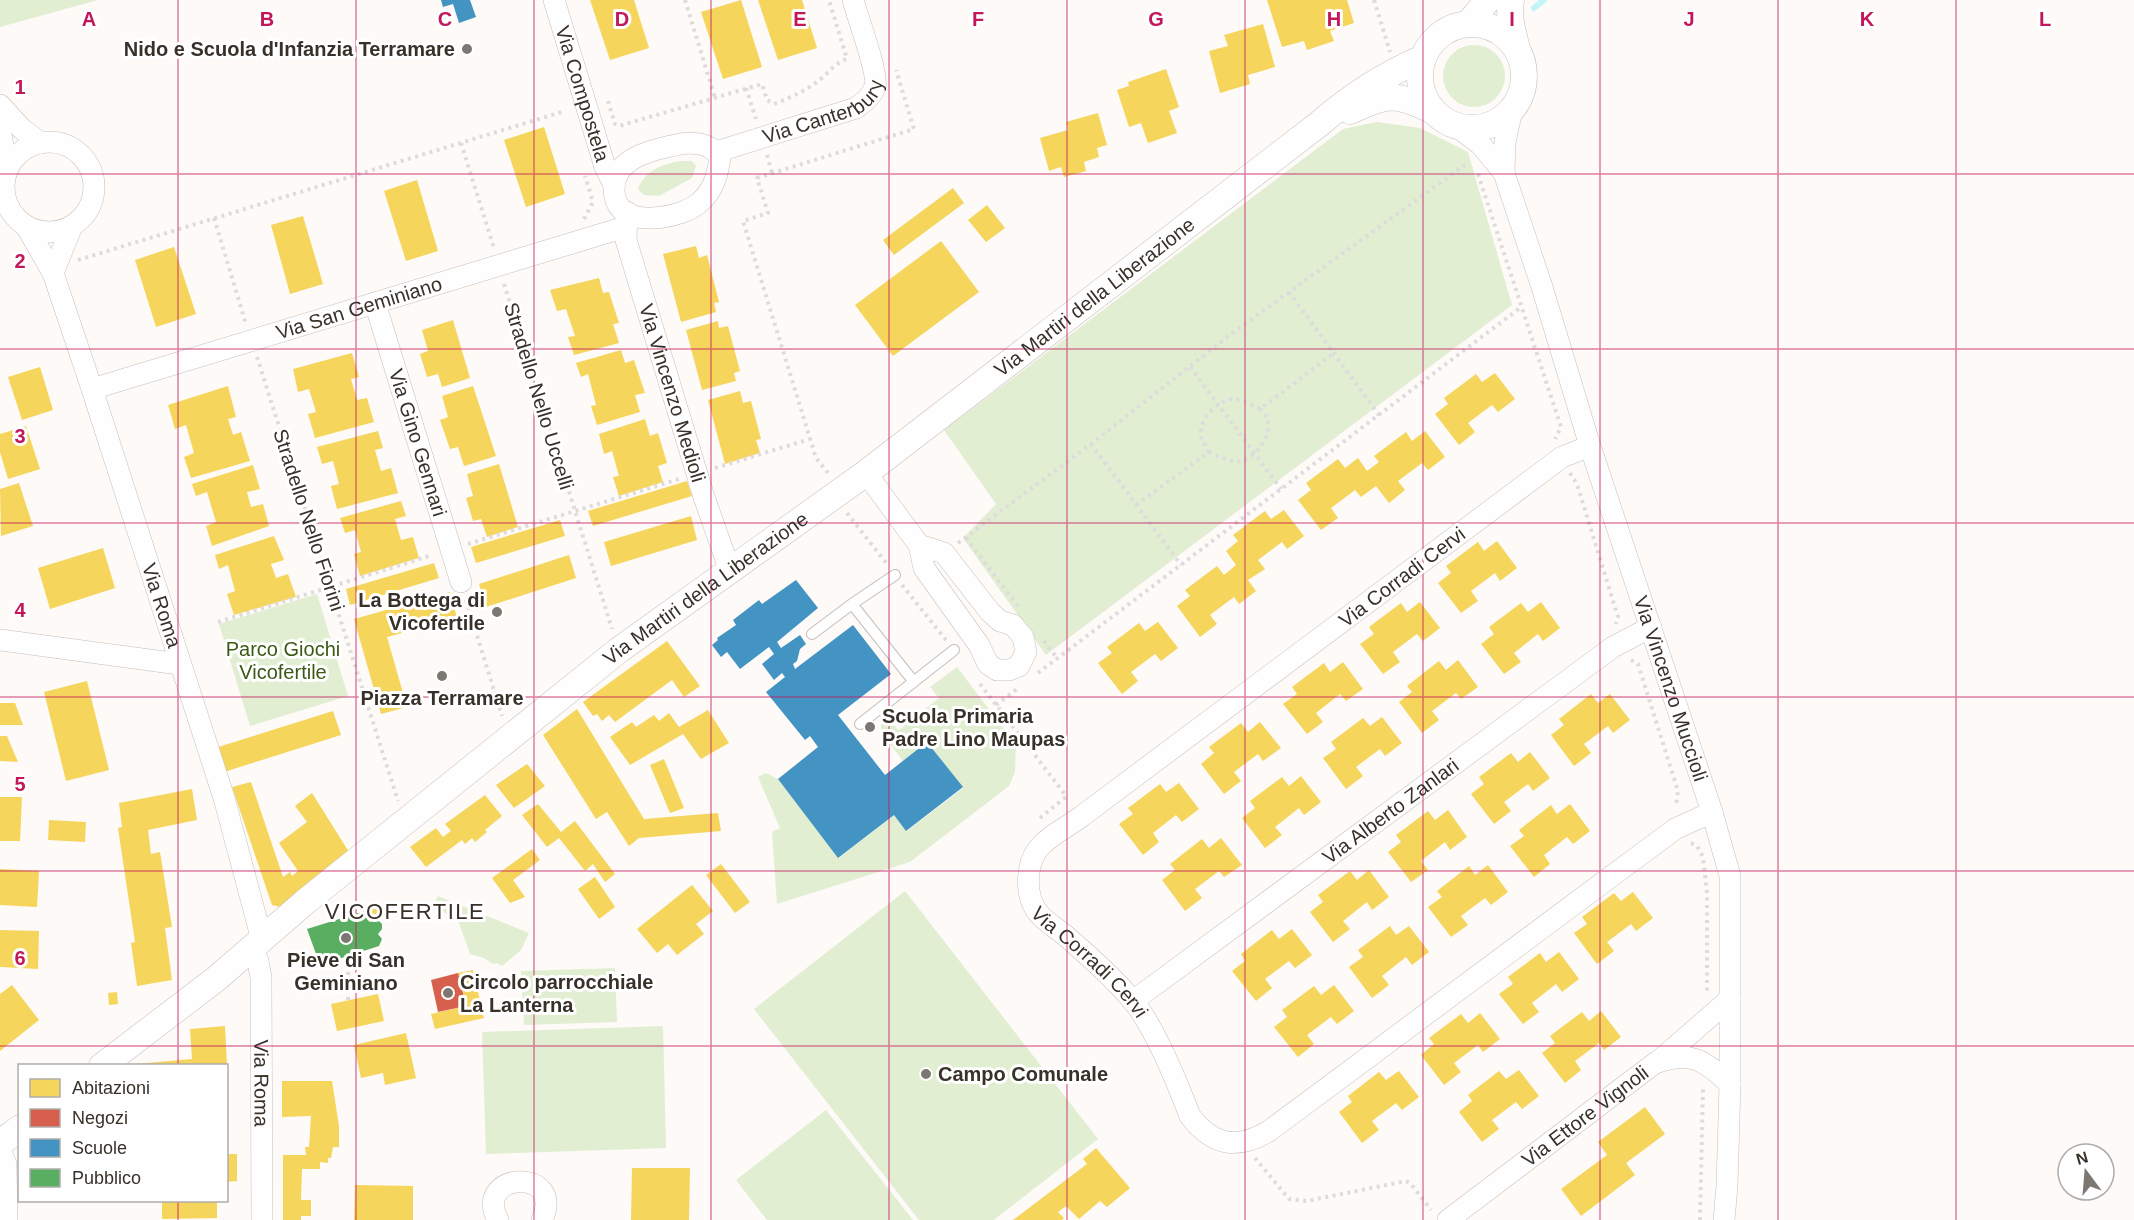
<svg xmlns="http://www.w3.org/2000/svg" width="2134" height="1220" viewBox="0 0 2134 1220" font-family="Arial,sans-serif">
<rect width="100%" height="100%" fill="#fdfaf8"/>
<!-- green -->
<path fill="#e1eed2" d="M0,0H98L0,27Z
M1443 76a31 31 0 1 1 62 0a31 31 0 1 1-62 0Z
M1377,122L1420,128L1468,152L1512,305L1046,655L963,538L996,504L944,430L1343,129Z
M680,161H692L696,166L692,178L659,196L644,195L638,189C644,171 663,164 680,161Z
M317,594L348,696L250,726L219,624Z
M957,667L1016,745L1015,772L1009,786L910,862L777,904L772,832L780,828L758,777L766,773L778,779L839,858L894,815L907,831L963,788L928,743L903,761L881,732V725L888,720L899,730L939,698L930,687Z
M905,891L1098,1139L994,1220H919L754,1009Z
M438,896L529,933L521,950L502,966L497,963L493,964L484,958L470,954L458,920L433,907Z
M615,968L617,1022L524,1025L521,971Z
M663,1026L666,1148L486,1154L482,1032Z
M826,1110L913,1220H767L736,1180Z"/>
<!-- homes -->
<path fill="#f6d55c" d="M590,0H634L649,48L610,60Z
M741,0L762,67L723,79L701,12Z
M758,0H802L817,48L778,60Z
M1267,0H1347L1354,23L1330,31L1334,41L1307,50L1304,41L1282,47Z
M1263,24L1275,67L1248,75L1250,84L1220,93L1209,51L1228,46L1224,35Z
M1166,69L1179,107L1169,111L1177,133L1148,143L1141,123L1129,127L1117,90L1129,86L1128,82Z
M1098,113L1107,145L1097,148L1099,157L1084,162L1086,171L1064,177L1061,167L1049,171L1040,138L1068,130L1066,122Z
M544,127L565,194L526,207L504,140Z
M417,180L438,251L406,261L384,191Z
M953,188L964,203L894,255L883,240Z
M987,205L1005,228L986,242L968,220Z
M303,216L323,284L290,294L271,225Z
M941,241L979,292L893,356L855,305Z
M696,246L699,258L707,255L719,302L714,303L716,312L681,322L663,254Z
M174,247L196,314L156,327L135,260Z
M599,278L603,293L609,292L619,323L613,324L619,343L574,355L568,337L575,336L566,309L557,311L550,290Z
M453,320L470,378L442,387L438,374L427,377L420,354L428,351L422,330Z
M718,321L719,328L728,326L740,371L734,373L736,381L702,390L686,330Z
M621,350L625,363L634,360L645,393L635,395L640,412L597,425L591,406L596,405L588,374L581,377L576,363Z
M352,353L359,377L351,379L357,400L367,398L374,422L315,438L308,414L316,412L309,389L298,392L293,369Z
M40,367L53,410L22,420L8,377Z
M1495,373L1515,399L1498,412L1492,405L1468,423L1475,432L1459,445L1435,414L1448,404L1444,398L1476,374L1482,382Z
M228,386L236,417L228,419L233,435L241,432L250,461L191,478L184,457L194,453L186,425L175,429L168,405Z
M473,386L496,456L464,466L458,447L450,449L440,420L448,417L442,396Z
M740,391L743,403L751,401L761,439L756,440L760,453L725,464L708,400Z
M645,419L650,436L658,433L667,463L658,466L663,482L619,496L613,477L619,476L612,451L604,454L599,434Z
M26,426L40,469L8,479L0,452V434Z
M378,431L383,448L375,450L381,471L391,468L398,493L337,509L331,486L339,484L333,461L322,464L317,447Z
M1425,431L1445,457L1428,470L1422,463L1398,481L1405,490L1389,503L1376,486L1361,497L1355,490L1331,508L1338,518L1321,530L1298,500L1311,490L1306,483L1338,459L1345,468L1358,458L1367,471L1379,462L1374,456L1406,432L1412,441Z
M499,464L518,527L487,537L481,519L473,521L466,498L473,496L467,474Z
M253,465L260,489L247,492L251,507L263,504L269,526L212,546L206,526L216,522L207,492L196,496L192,484Z
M687,481L692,496L593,526L588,511Z
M19,483L33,526L1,536L0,489Z
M401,501L406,516L395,519L401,540L413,537L419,558L360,576L354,554L361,552L355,530L345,533L340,518Z
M1284,510L1304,536L1287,549L1282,542L1258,560L1265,569L1248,580L1256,591L1239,604L1234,597L1210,615L1217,624L1200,637L1177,606L1190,596L1185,590L1217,566L1224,575L1236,565L1226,551L1238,541L1233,535L1265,511L1271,519Z
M691,516L697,540L611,566L604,542Z
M560,520L565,536L476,563L471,547Z
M274,536L284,560L271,564L276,578L288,574L296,597L234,615L227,594L235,591L228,565L219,569L215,555Z
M1497,541L1517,568L1500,581L1495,573L1471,591L1478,601L1461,613L1438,583L1451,573L1446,566L1478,542L1484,551Z
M103,548L115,588L50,609L38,568Z
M569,555L576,578L486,607L479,584Z
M434,563L439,578L350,605L346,589Z
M450,592L457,618L387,637L407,707L381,714L354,619Z
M1420,602L1440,628L1423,641L1417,634L1393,652L1400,662L1383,674L1360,644L1374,634L1369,627L1401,603L1407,612Z
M1541,602L1560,628L1543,641L1538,634L1514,653L1521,662L1504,674L1481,644L1494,634L1489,627L1521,603L1528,612Z
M1158,622L1178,648L1161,661L1155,654L1131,672L1138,681L1122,694L1098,663L1112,653L1107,647L1139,623L1145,631Z
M667,641L700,686L684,697L672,680L615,722L609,715L602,721L597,714L593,716L583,702Z
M1458,660L1478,687L1461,699L1456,693L1432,711L1439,720L1422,733L1399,702L1412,692L1407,686L1439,661L1446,670Z
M1343,662L1363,689L1346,701L1340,694L1316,713L1323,722L1307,734L1283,704L1297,694L1292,687L1324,663L1330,672Z
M87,681L109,770L66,781L44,692Z
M1591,694L1598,703L1610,694L1630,720L1613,733L1608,726L1584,744L1591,753L1574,766L1551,735L1564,725L1559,719Z
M0,703H15L23,725H0Z
M577,709L644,819L718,813L721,831L639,838L629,846L607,812L596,819L543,735Z
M708,710L729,743L701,759L683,734L630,765L610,737L632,722L636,727L654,715L659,721L669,713L679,727Z
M333,711L341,735L224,772L215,748Z
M1382,717L1402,743L1385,756L1380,749L1356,767L1363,776L1346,789L1323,758L1336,749L1331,742L1363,718L1370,726Z
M1260,722L1281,748L1263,761L1258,754L1234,772L1241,781L1224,794L1201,764L1214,753L1209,747L1241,723L1248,732Z
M0,736H7L18,762L0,761Z
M1530,752L1550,778L1533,791L1528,784L1504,802L1511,811L1494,824L1471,794L1484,784L1479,777L1511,753L1518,762Z
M664,759L684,808L670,813L650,765Z
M527,764L545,786L514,808L496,785Z
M1301,776L1321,802L1304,815L1299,808L1275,827L1282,835L1265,848L1242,818L1255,808L1250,801L1282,777L1289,786Z
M251,782L283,877L290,872L292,876L298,871L279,843L307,822L295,806L312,793L349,852L281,907L272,905L232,787Z
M1179,783L1199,809L1182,822L1176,815L1153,833L1159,842L1143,855L1119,824L1133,814L1128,808L1160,784L1166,792Z
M192,789L197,820L148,830L151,854L160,852L172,927L165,928L172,980L137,986L131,943L135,942L118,828L122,827L119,803Z
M485,795L502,816L485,830L487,832L475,842L472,838L465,844L462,840L426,867L410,847L436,828L443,837L451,831L445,824Z
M0,797H22L20,841H0Z
M538,804L561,832L575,821L615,874L605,882L593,864L585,871L559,838L547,847L522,815Z
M1570,804L1590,831L1573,844L1567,837L1544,855L1550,864L1534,877L1510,846L1524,836L1519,830L1551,805L1557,814Z
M1448,810L1467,837L1450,850L1445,842L1421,861L1428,870L1411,882L1388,852L1401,842L1396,835L1428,811L1435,820Z
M49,820L86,822L85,842L48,840Z
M1221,838L1242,865L1224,877L1219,871L1195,889L1202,898L1185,911L1162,880L1175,870L1170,864L1202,839L1209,848Z
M532,849L540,860L513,880L525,897L510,903L492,878Z
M721,864L750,902L735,913L706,875Z
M1488,865L1508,892L1491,905L1485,898L1461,916L1468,925L1451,937L1428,907L1442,897L1437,891L1469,866L1475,875Z
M0,869L39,871L37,907L0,905Z
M1369,870L1389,897L1372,910L1367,902L1343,921L1350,929L1333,942L1310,912L1323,902L1318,895L1350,871L1357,880Z
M595,877L615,907L599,919L578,889Z
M692,885L713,911L696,924L704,934L677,955L668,944L657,953L637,929Z
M1633,892L1653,918L1636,931L1631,924L1607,942L1614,951L1597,964L1574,933L1587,924L1582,917L1614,893L1621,901Z
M378,903L383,917L369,922L364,908Z
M1390,926L1396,935L1409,926L1429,952L1412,965L1406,957L1382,976L1389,985L1372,998L1349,967L1363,957L1358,950Z
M1292,929L1312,955L1295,968L1289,961L1265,979L1272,988L1256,1001L1232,971L1245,961L1241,954L1272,930L1279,939Z
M0,930L39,931L38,969L0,967Z
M1559,952L1579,979L1562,992L1556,984L1532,1003L1539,1012L1523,1024L1499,994L1513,984L1508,977L1540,953L1546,962Z
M473,970L484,1018L435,1029L431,1014L466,1006L458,973Z
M12,985L39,1020L0,1051V994Z
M1334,985L1354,1011L1337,1024L1331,1017L1307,1035L1314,1044L1298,1057L1274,1027L1287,1017L1282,1010L1314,986L1321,995Z
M117,992L118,1004L109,1005L108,993Z
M378,994L384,1021L337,1031L331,1004Z
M1601,1011L1621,1037L1604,1050L1599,1043L1575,1061L1581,1070L1565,1083L1542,1053L1555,1043L1550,1036L1582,1012L1589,1021Z
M1480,1013L1500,1039L1483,1052L1478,1045L1454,1063L1461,1072L1444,1085L1421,1055L1434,1044L1429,1038L1461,1014L1468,1023Z
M225,1026L227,1065H135V1064L192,1059L190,1029Z
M406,1033L416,1078L385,1085L383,1073L361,1078L354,1045Z
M1519,1070L1539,1096L1522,1109L1516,1102L1492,1120L1499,1129L1482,1142L1459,1112L1472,1101L1468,1095L1499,1071L1506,1079Z
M1399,1071L1419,1097L1402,1110L1396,1103L1372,1121L1379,1130L1362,1143L1339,1112L1352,1102L1348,1096L1379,1072L1386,1080Z
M282,1081H332L339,1126V1147H333L331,1158H328V1163L320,1162V1169H302L301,1200H311V1216H301V1220H283V1155H306L305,1147H309L311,1116L282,1117Z
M1645,1107L1665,1134L1626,1163L1635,1175L1581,1216L1561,1189L1607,1155L1598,1142Z
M1096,1148L1130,1188L1107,1207L1100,1201L1079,1219L1066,1206L1058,1212L1064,1218L1062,1220H1013L1087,1164L1083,1159Z
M226,1154H237V1181L226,1182Z
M632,1168H690L689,1220H631Z
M355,1185L413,1186V1220H354Z
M162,1200H217V1218L162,1219Z"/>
<!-- shops -->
<path fill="#d6604d" d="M458,973L466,1006L438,1012L431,980Z"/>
<!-- schools -->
<path fill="#4393c3" d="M441,0H470L476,17L459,23L453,4L443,7Z
M796,580L818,608L777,642L781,648L800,635L806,644L800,649L797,661L793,664L795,669L853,625L891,674L838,715L885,775L927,742L963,787L906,831L894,815L838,858L778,779L818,747L810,736L805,740L766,692L785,677L782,673L774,680L762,664L774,654L769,647L740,669L727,652L721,657L712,645L718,640L717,638L736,625L733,620L759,600L762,604Z"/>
<!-- public -->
<path fill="#5aae61" d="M365,911L369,922L377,919L382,924V929L378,934L382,939L379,946L320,965L307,929Z"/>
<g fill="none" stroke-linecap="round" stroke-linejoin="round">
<!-- stream -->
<path stroke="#c3f5f6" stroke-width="6" d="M1534,8L1544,0"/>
<!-- service casing -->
<g stroke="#c4bfbc" stroke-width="12">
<path id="service" d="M895,575L852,604L914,682
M812,634L852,604
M860,724L954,650"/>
</g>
<!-- minor casing -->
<g stroke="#c4bfbc" stroke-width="22">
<g id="minor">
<path id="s1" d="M554,0L605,167L614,185"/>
<path d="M0,105L22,129L41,143"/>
<path d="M1455,125L1481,145L1504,173L1505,142L1512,110"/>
<path d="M0,128L7,171"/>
<circle cx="49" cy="187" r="45"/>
<path d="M686,143C701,143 710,145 720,156C718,174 714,190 700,202C684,217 640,225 622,210C616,204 614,196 614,189C614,155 660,148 686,143Z"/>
<path id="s2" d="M716,152L856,108C864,102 871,97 875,87C879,74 857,16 853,0"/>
<path id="s3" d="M1504,173L1542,287L1590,446L1712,812L1730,876V1084L1727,1186L1724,1220"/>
<path id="s4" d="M627,212L626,240L704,497L730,571"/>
<path id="s5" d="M26,226L53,273L92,389L224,798L262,940"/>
<path d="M53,273L72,226"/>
<path id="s6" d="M375,303L461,582"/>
<path id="s7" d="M92,389L625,227"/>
<path id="s8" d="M1590,446L1562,457L1082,816C1068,827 1049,835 1038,849C1026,865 1025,893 1036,910C1043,921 1057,928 1067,937C1089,956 1114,978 1133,1001C1155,1028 1177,1082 1190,1116C1213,1146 1237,1150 1269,1131L1675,829L1712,812"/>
<path d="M866,473L919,545L924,568L979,645L988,664L997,670H1009L1019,666L1026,652L1023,637L1013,625L1000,621L990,612L944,553L919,545"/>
<path d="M0,640L179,664"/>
<path id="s9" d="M250,950L258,961L261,978L262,1220"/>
<path id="s10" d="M1133,1001L1613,647L1651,627"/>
<path d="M1660,1060L1730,999"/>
<path d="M0,1150L6,1164L7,1220"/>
<path d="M498,1220C472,1172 566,1166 542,1220"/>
<path id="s11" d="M1448,1220L1655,1063C1692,1050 1703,1060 1730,1084"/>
</g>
</g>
<!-- tertiary casing -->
<g stroke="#c4bfbc" stroke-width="27">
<g id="tertiary">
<path d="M1511,0C1508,17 1513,32 1517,49"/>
<circle cx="1472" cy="76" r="52"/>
<path d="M1468,24L1488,0"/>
<path d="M1350,111C1388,94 1395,92 1433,111"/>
<path id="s12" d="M102,1066L216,979L305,902L619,650L866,473L1319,124C1351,96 1384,75 1423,58"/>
<path d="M0,1143L20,1128"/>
</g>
</g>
<!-- path -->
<path stroke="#dddbdb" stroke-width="4" stroke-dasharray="3 4.5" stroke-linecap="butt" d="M685,0L715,98
M1374,0L1390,52
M746,88L756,119
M608,101L615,124L619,126L762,84L767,100L774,104C789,98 803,92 817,82C827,75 834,63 847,59L829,0
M461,143L494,248
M767,155L772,173
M1478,174L1561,427L1555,439
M214,218L246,324
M584,219L593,202L585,176
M78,260L565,111
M504,284L612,629
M1289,292L1379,415
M257,357L398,801
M1190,367L1281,489
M1091,444L1181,565
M1209,452C1219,457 1230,462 1241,461C1256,458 1271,436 1268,421C1267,416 1263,412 1260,409
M715,468L810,439
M828,473L816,458L743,221L768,213L757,178L914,129L896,70
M1570,473L1577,484L1618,617L1616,624
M1136,505L1209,452C1207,448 1204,444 1202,440C1196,422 1216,400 1233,399C1243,399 1252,405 1260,409L1334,353
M847,513L887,564
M966,538L1018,606
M958,543L1091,444L1231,334L1469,162
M468,544L679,479
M902,585L946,640
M466,600L502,716
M218,622L432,555
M1044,641L1057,658
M1631,660L1638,664L1678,791L1676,806
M1038,673L1520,308
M980,684L1067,797
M996,705L1017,689
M1040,818L1067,796
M1691,843L1697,846L1703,857L1707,893V992
M328,984L348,976L350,955
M348,1000V976
M1255,1158L1289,1199L1307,1201L1406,1181L1411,1184L1431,1210
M1700,1220L1703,1087"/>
<!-- service -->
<use href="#service" stroke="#fffefe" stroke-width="10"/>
<!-- minor -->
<use href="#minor" stroke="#fffefe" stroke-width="21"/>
<!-- tertiary -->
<use href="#tertiary" stroke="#fffefe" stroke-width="26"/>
</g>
<!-- grid -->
<path fill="none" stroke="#c2185b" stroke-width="1.5" stroke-opacity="0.55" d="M178,0V1066M356,0V1220M534,0V1220M711,0V1220M889,0V1220M1067,0V1220M1245,0V1220M1423,0V1220M1600,0V1220M1778,0V1220M1956,0V1220M0,174H2134M0,349H2134M0,523H2134M0,697H2134M0,871H2134M0,1046H2134M178,1200V1220"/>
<!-- markers -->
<g fill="#7d7772" stroke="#fff" stroke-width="2">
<circle cx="467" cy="49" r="6"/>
<circle cx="497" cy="612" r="6"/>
<circle cx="442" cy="676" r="6"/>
<circle cx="870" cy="727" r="6"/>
<circle cx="346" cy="938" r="6"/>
<circle cx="448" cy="993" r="6"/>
<circle cx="926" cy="1074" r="6"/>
</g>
<g text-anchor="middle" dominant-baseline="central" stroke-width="6" stroke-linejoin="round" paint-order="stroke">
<!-- poi labels -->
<g font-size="20" font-weight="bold" fill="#38312a" stroke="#fff" text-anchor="start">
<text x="455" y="49" text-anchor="end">Nido e Scuola d'Infanzia Terramare</text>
<text x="485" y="600" text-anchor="end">La Bottega di<tspan x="485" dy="23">Vicofertile</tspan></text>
<text x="442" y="698" text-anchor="middle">Piazza Terramare</text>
<text x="882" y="716">Scuola Primaria<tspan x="882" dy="23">Padre Lino Maupas</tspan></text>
<text x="346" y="960" text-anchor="middle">Pieve di San<tspan x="346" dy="23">Geminiano</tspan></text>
<text x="460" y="982">Circolo parrocchiale<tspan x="460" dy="23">La Lanterna</tspan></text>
<text x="938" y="1074">Campo Comunale</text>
</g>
<!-- street labels -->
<g font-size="20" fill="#38312a" stroke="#fff">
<text stroke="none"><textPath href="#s1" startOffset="98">Via Compostela</textPath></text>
<text stroke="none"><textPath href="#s2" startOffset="116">Via Canterbury</textPath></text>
<text stroke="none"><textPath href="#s12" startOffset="1256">Via Martiri della Liberazione</textPath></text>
<text stroke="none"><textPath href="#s7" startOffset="279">Via San Geminiano</textPath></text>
<text stroke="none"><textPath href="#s4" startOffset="188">Via Vincenzo Medioli</textPath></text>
<text transform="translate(539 396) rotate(73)">Stradello Nello Uccelli</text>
<text stroke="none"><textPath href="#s6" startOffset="146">Via Gino Gennari</textPath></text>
<text transform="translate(309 520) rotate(72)">Stradello Nello Fiorini</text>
<text transform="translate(1402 577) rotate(-37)">Via Corradi Cervi</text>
<text stroke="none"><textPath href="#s12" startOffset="770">Via Martiri della Liberazione</textPath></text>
<text stroke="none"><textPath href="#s5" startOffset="404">Via Roma</textPath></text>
<text stroke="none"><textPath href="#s3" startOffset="542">Via Vincenzo Muccioli</textPath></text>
<text stroke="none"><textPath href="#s10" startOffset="320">Via Alberto Zanlari</textPath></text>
<text stroke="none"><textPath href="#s8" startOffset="824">Via Corradi Cervi</textPath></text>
<text stroke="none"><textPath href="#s9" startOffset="136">Via Roma</textPath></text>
<text stroke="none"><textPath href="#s11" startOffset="172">Via Ettore Vignoli</textPath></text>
</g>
<!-- park labels -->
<g font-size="20" fill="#3b5914" stroke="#fff">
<text x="283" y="649">Parco Giochi<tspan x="283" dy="23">Vicofertile</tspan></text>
</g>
<!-- quarter labels -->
<g font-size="22" letter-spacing="1.5" fill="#38312a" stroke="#fff">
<text x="405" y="911">VICOFERTILE</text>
</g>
</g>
<g font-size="20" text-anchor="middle" font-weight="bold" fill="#c2185b" stroke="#fff" stroke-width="6" stroke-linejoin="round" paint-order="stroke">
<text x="89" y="26">A</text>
<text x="267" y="26">B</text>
<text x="445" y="26">C</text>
<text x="622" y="26">D</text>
<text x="800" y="26">E</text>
<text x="978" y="26">F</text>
<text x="1156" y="26">G</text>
<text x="1334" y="26">H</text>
<text x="1512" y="26">I</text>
<text x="1689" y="26">J</text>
<text x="1867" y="26">K</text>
<text x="2045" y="26">L</text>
<text x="20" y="94">1</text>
<text x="20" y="268">2</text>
<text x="20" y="443">3</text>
<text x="20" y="617">4</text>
<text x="20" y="791">5</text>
<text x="20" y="965">6</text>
</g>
<!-- legend -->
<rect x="18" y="1064" width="210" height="138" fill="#ffffff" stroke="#afadaa" stroke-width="1.5"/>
<rect x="30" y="1079" width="30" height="18" fill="#f6d55c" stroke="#afadaa" stroke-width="1.5"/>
<text x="72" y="1094" font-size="18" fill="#38312a">Abitazioni</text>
<rect x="30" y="1109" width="30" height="18" fill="#d6604d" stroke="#afadaa" stroke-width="1.5"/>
<text x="72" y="1124" font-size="18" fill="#38312a">Negozi</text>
<rect x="30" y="1139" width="30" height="18" fill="#4393c3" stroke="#afadaa" stroke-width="1.5"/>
<text x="72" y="1154" font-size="18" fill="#38312a">Scuole</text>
<rect x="30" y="1169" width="30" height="18" fill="#5aae61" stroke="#afadaa" stroke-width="1.5"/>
<text x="72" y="1184" font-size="18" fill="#38312a">Pubblico</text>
<!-- north arrow -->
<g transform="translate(2086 1172) rotate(344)"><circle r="28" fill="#ffffff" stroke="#afadaa" stroke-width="1.5"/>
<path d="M0-4.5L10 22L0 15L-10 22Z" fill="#7d7772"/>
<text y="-9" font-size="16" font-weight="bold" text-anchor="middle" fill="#38312a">N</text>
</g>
</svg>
